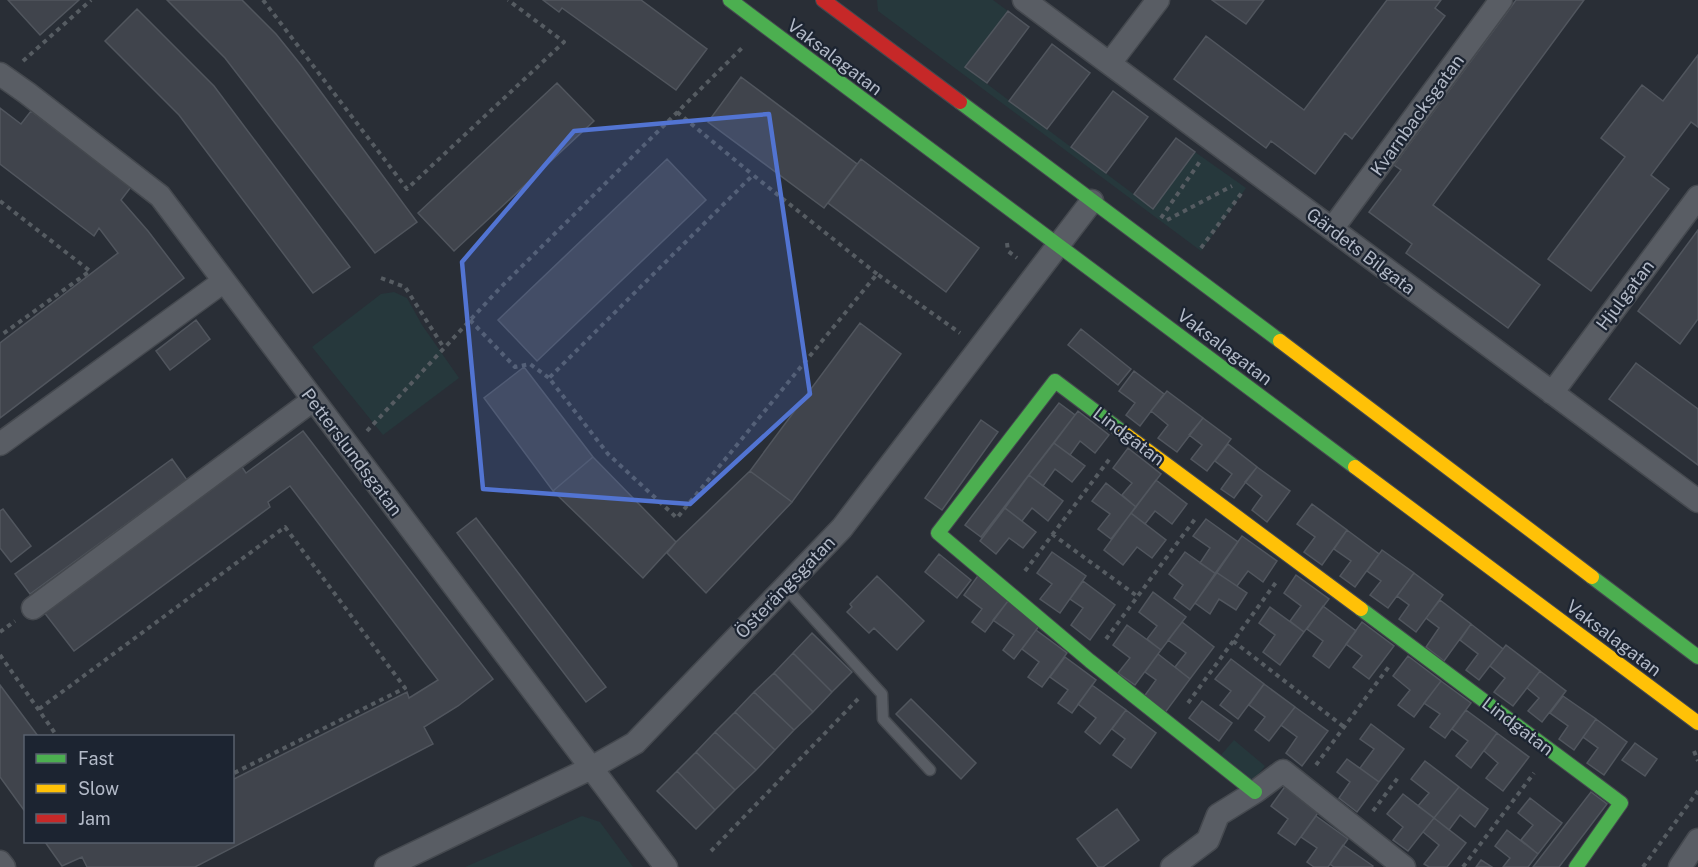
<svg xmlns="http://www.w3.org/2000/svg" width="1698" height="867" viewBox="0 0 1698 867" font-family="'Public Sans',sans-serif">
<rect width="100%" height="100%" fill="#292e36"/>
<!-- green -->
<path fill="#26383c" d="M877,0H993L1008,11L966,68L1152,208L1195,152L1246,188L1201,251L878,11Z
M394,292L407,298L422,325L459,378L383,435L312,347L381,294Z
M1234,740L1265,766L1253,781L1221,755Z
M582,816L600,822L633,867H465Z"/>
<!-- building -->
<path fill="#40444c" stroke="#51565e" stroke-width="1.5" d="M8,0H79L40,35Z
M167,0H242L276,34L301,65L417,222L375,253L225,58Z
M543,0H641L707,49L676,90L562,8L559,12Z
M1212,0H1264L1246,24Z
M1387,0H1441L1435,8L1445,16L1352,139L1345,133L1315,174L1271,141L1266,148L1174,79L1206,36L1304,110Z
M1516,0H1584L1433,205L1540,285L1508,328L1406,253L1412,244L1369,212L1401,170L1394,165Z
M137,9L214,86L350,267L313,293L179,115L105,41Z
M1008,11L1029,27L987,83L965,67Z
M1052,44L1090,73L1047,129L1009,101Z
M1698,55V127L1691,122L1651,175L1669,189L1591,291L1548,259L1625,157L1601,138L1642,85L1663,101Z
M741,77L857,164L824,208L708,122Z
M557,83L594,121L454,251L418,213Z
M1113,91L1148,117L1106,173L1071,147Z
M0,108L21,124L31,111L131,187L121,200L148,231L184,278L0,418V343L118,253L99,228L94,236L0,164Z
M1176,138L1195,152L1153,209L1134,194Z
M667,159L706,200L537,361L498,320Z
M861,159L979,248L946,292L828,203Z
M1698,230V319L1680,344L1638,311Z
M196,320L210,339L170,370L156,351Z
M860,323L901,354L792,502L750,471Z
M1081,329L1131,369L1118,385L1068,345Z
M1636,363L1698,409V465L1609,399Z
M524,367L593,457L553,491L484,398Z
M1134,371L1164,394L1140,426L1126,415L1135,403L1119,391Z
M1167,391L1203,418L1177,452L1158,438L1168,425L1151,411Z
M1059,403L1075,415L981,537L965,525Z
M1078,411L1109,435L1095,453L1080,441L1070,455L1054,443Z
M1203,418L1231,439L1207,471L1191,459L1202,445L1189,435Z
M981,420L998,432L942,510L925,498Z
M303,431L493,679L458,706L424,727L433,744L195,867H87L82,857L62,866L45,842H232V780L407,692L409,698L438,680L290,486L268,502L270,507L74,651L43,611L238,461L246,473Z
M1054,443L1085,466L1072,482L1055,469L1043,486L1029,475Z
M1228,444L1257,467L1234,498L1221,489L1232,474L1215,461Z
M1128,448L1161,474L1136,507L1122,495L1132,483L1113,468Z
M593,457L676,542L643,578L553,491Z
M172,459L187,480L30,594L15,574Z
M1257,467L1290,491L1267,522L1252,510L1262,496L1245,482Z
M750,471L792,502L706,593L667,553L676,542Z
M1029,475L1063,501L1048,521L1032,508L1022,521L1005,508Z
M1156,480L1187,504L1172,524L1155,511L1145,524L1131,513Z
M1106,483L1136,507L1111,539L1098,529L1110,514L1092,501Z
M1312,504L1347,530L1322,565L1304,552L1315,537L1297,524Z
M1005,508L1036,532L1023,548L1009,538L996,554L980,541Z
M3,509L31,546L11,562L0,548V511Z
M1131,513L1166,540L1152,558L1137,547L1123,565L1104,550Z
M476,518L606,687L586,702L457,533Z
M1206,519L1238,542L1216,574L1200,563L1210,548L1193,536Z
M1347,530L1379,554L1355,587L1340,576L1351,561L1334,549Z
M1242,536L1277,561L1263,582L1248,571L1237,586L1216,572Z
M1382,550L1414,573L1388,608L1370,595L1381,581L1367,571Z
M1052,552L1086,576L1060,613L1040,599L1052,584L1037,573Z
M1185,552L1216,574L1190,610L1174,598L1183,585L1169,574Z
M939,554L971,580L957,598L925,572Z
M1216,572L1247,593L1236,610L1219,599L1210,614L1195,603Z
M980,573L1011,597L985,632L972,622L982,609L964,595Z
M1414,573L1443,595L1416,632L1399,619L1409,605L1397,596Z
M1296,575L1329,599L1304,632L1290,621L1301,606L1284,593Z
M877,576L924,621L897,650L874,628L869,633L847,612L852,607L850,604Z
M1083,581L1115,605L1090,640L1071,625L1083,608L1070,599Z
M1153,592L1186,617L1161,650L1147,639L1157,626L1139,612Z
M1440,600L1471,624L1444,661L1426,647L1439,628L1426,618Z
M1008,601L1040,625L1014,659L1003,650L1014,635L993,620Z
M1323,606L1356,631L1329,668L1313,656L1323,641L1307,629Z
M1270,607L1304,632L1280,665L1263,652L1275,635L1259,623Z
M1182,622L1214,647L1190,679L1175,667L1186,653L1168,640Z
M1362,622L1394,646L1369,679L1353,667L1362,656L1346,644Z
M1471,624L1503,649L1479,680L1466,670L1478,654L1460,640Z
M1127,625L1161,650L1135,685L1118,673L1130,658L1113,645Z
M1036,630L1067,653L1042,687L1028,677L1039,662L1022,649Z
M812,633L852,672L832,692L793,653Z
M1506,645L1540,671L1513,706L1494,692L1505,678L1490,666Z
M793,653L832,692L813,712L774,673Z
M1158,654L1190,679L1164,714L1143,698L1156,680L1145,672Z
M1408,656L1441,681L1414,717L1398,705L1410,690L1393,676Z
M1065,657L1096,680L1072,713L1058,703L1068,690L1050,677Z
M1231,659L1264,684L1238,719L1220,705L1231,691L1215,679Z
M1540,671L1566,691L1542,722L1528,711L1539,698L1527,688Z
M774,673L813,712L794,730L754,692Z
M1441,681L1471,703L1445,738L1430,727L1440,714L1424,703Z
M1264,684L1295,707L1269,741L1255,730L1265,717L1249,705Z
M0,685L38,736H26V813L0,777Z
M1092,685L1126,710L1100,744L1085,732L1096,718L1078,704Z
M754,692L794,730L775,750L735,712Z
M1563,696L1596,719L1574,750L1559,739L1568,726L1550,713Z
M911,699L976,763L961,779L896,714Z
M1202,701L1232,723L1219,741L1189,718Z
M1295,707L1328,731L1302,766L1286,753L1297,737L1281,725Z
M1126,710L1156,733L1131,768L1113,755L1125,739L1112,729Z
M1466,710L1497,733L1471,768L1456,756L1468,741L1452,729Z
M735,712L775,750L756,770L715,732Z
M1596,719L1627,742L1604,775L1587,763L1598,748L1583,737Z
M1371,724L1404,749L1379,782L1360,768L1374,749L1360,739Z
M715,732L756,770L735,790L696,752Z
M1497,733L1529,757L1503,791L1486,778L1498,763L1484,751Z
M1635,743L1657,759L1645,776L1622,760Z
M696,752L735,790L715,810L677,771Z
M1347,759L1379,782L1357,812L1339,798L1350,782L1337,772Z
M1425,761L1459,787L1434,818L1418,806L1429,793L1411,779Z
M677,771L715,810L696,829L657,791Z
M1286,785L1320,810L1295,845L1278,833L1288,819L1271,806Z
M1459,787L1488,809L1475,827L1460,815L1449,830L1434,818Z
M1591,792L1607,804L1559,867H1533Z
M1403,794L1434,818L1408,851L1393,840L1403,827L1387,814Z
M1530,798L1562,823L1538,854L1521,840L1533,825L1518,813Z
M1117,809L1139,840L1103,867H1098L1077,839Z
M1316,816L1348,839L1328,867H1314L1307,862L1317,848L1301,837Z
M1434,818L1466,843L1447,867H1429L1424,864L1439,845L1423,832Z
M1507,830L1538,854L1528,867H1503L1510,858L1495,846Z
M1343,845L1373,866L1372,867H1334L1330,864Z
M1481,860L1492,867H1476Z"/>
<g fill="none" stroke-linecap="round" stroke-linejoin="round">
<!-- lane casing -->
<g stroke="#45494f" stroke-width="13">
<path id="lane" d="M785,587L882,694L883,719L930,770"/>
</g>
<!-- street casing -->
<g stroke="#45494f" stroke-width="25">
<path id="street" d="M1024,0L1698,501
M1110,63L1158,0
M0,74L27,93L160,196L666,867
M1332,229L1501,0
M1552,393L1698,197
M0,444L224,281
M33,608L313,400
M0,862L4,867
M386,867L591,768L635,743L842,528L1092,201
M1172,867L1208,840L1218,815L1255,792L1283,771L1404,867
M1680,867L1698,840"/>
</g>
<!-- fast casing -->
<g stroke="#45494f" stroke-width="16">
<path id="fast" d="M730,0L1355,467
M960,102L1280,341
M1124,433L1055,381L938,533L1090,661L1255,792
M1592,577L1698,657
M1361,609L1621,803L1576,867"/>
</g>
<!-- slow casing -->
<g stroke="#45494f" stroke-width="16">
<path id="slow" d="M1280,341L1592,577
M1124,433L1361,609
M1355,467L1698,723"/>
</g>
<!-- jam casing -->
<g stroke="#45494f" stroke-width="16">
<path id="jam" d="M823,0L960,102"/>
</g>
<!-- path -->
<path stroke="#565c62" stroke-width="4" stroke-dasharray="4.5 4.5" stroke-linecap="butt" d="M263,0L407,189L564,42L508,0
M23,61L91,0
M677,112L753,175
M0,201L90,271L0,336
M1161,218L1201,160
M1167,220L1232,186
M1007,243L1008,251L1017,258
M1201,248L1243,191
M877,274L753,175L549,378L608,454L677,518L877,274L960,333
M381,278L405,287L444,348
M470,320L515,367L530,364L549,378
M367,431L500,288L744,46
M1052,534L1137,596
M1025,571L1111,457
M0,632L15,621
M1106,639L1195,519
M1233,641L1344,727
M0,655L57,736
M1188,703L1277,581
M39,709L285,527L405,688L232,774
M1694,751L1698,761
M1316,765L1390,665
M1373,811L1400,775
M711,851L860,697
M1463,867L1534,773
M1643,867L1698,791"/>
<!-- lane -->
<use href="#lane" stroke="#595d64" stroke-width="10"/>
<!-- street -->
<use href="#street" stroke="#595d64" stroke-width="22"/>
<!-- fast -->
<use href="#fast" stroke="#4caf50" stroke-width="14"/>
<!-- slow -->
<use href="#slow" stroke="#ffc107" stroke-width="14"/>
<!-- jam -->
<use href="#jam" stroke="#c62828" stroke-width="14"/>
</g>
<!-- marked area -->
<path fill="#5274d2" fill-opacity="0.2" stroke="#5274d2" stroke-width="4.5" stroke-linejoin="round" d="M769,114L810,394L690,504L483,489L462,262L574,131Z"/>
<g text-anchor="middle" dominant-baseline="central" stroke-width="4.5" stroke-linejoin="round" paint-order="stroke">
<!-- street labels -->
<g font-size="18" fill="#b3bac8" stroke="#1c2431">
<text transform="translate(835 57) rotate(37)">Vaksalagatan</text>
<text transform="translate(1417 115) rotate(-54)">Kvarnbacksgatan</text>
<text transform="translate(1361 251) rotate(37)">Gärdets Bilgata</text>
<text transform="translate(1625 295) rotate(-53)">Hjulgatan</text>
<text transform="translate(1225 347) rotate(37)">Vaksalagatan</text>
<text transform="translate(1129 436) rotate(37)">Lindgatan</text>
<text transform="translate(352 452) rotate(53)">Petterslundsgatan</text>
<text transform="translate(785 587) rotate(-46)">Österängsgatan</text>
<text transform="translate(1614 638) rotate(37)">Vaksalagatan</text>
<text transform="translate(1518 726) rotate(37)">Lindgatan</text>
</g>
</g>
<!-- legend -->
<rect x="24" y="735" width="210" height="108" fill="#1c2431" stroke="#58606d" stroke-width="1.5"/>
<rect x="36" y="754" width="30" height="9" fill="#4caf50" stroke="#58606d" stroke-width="1.5"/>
<text x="78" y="765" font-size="18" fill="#b3bac8">Fast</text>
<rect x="36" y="784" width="30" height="9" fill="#ffc107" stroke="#58606d" stroke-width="1.5"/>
<text x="78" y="795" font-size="18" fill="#b3bac8">Slow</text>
<rect x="36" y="814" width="30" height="9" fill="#c62828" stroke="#58606d" stroke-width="1.5"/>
<text x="78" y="825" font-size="18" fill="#b3bac8">Jam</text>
</svg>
